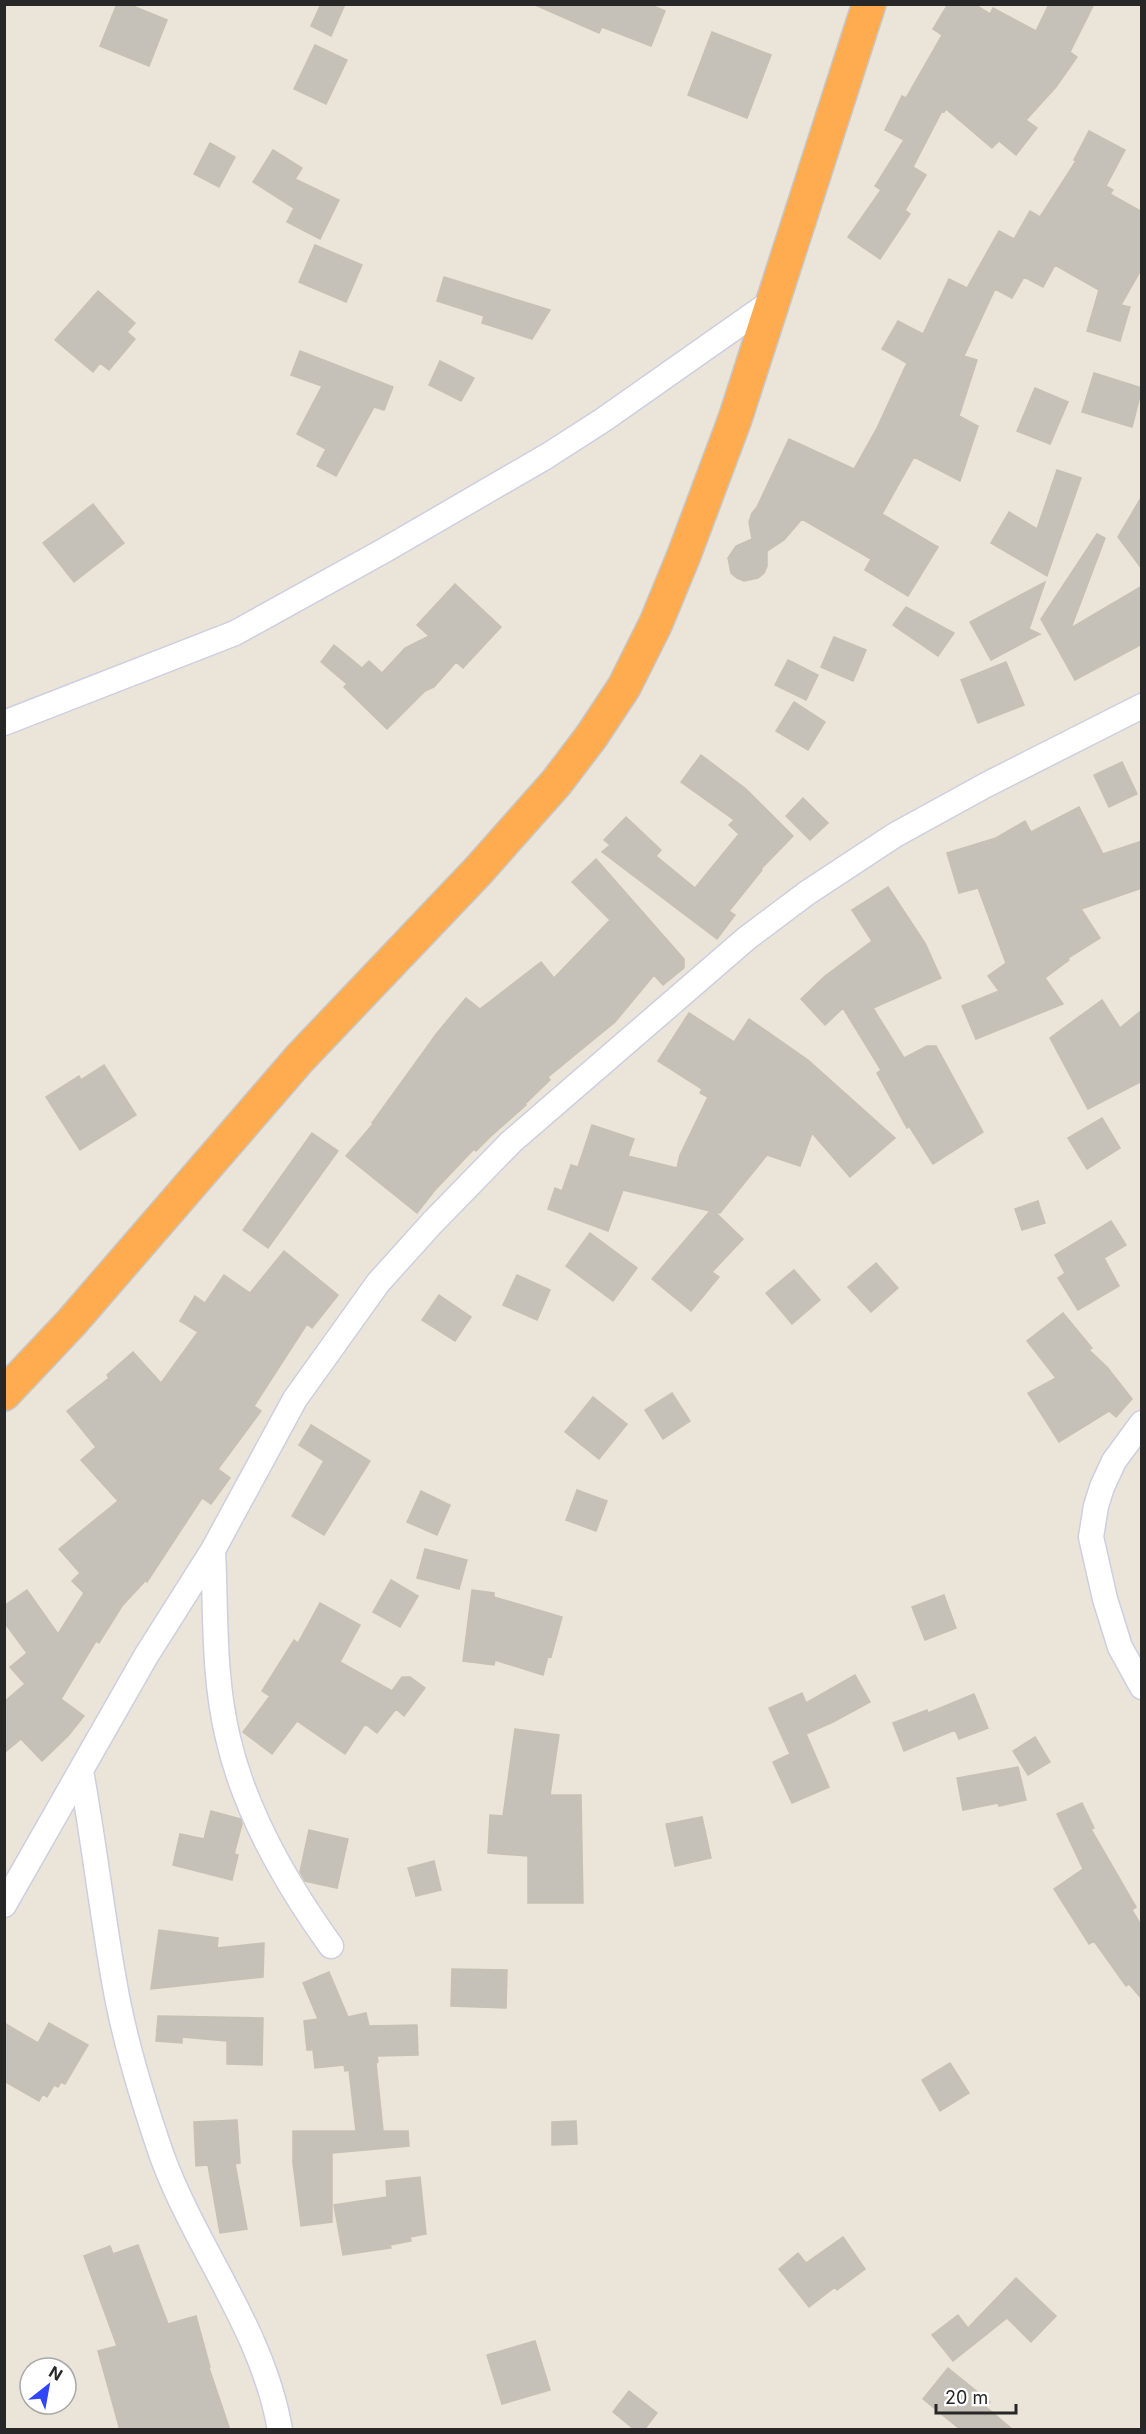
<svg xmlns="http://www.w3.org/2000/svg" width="1146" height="2434" viewBox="0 0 1146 2434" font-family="Inter,sans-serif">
<rect width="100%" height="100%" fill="#ebe4d8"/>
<!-- building -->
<path fill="#c6c1b8" stroke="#c6c1b2" stroke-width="1.5" d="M117,4H128L167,20L149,66L100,46Z
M321,4H345L331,36L311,26Z
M533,4H649L665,11L651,46L602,27L599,33Z
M948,4H974L990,14L993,8L1036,31L1049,4H1094L1070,52L1077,57L1056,87L1026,120L1037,128L1016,155L999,141L992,148L946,109L944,112L942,111L913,167L926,175L905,210L910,214L880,259L848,237L881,190L875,186L904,140L885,130L902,96L906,98L942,35L933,29Z
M712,32L771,55L747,118L688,95Z
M315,45L347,60L326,104L294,89Z
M1089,131L1125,150L1106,186L1113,190L1110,194L1142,212V268L1121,305L1130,307L1120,341L1087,331L1099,290L1055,265L1043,287L1024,277L1012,298L995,289L964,356L977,360L959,416L978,426L960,481L914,457L882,514L938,547L908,596L865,570L871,559L802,519L784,540L767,551V566L764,573L758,578L744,581L737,578L731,573L728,558L736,546L752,539L749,522L752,513L757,507L789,439L854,469L877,428L907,363L882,349L898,321L923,334L949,279L967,288L999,231L1014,239L1030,211L1040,217L1076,161L1074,160Z
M210,143L235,157L219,187L194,174Z
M273,150L302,168L295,179L339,200L320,239L287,222L294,208L253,182Z
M315,245L362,265L346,302L299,282Z
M444,277L550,310L532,339L482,323L484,316L437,301Z
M98,291L135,323L127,332L135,339L109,370L100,363L93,372L55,340Z
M300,351L393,387L384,410L374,407L336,476L317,466L326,449L297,434L322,386L291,375Z
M440,361L474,378L461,401L429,385Z
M1094,373L1142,388L1132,427L1082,412Z
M1035,388L1068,402L1050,444L1017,431Z
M1057,470L1081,478L1047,576L991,543L1009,512L1037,529Z
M1142,496V569L1118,537Z
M93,504L124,543L74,582L43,543Z
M1097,534L1105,538L1071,628L1142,586V644L1075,680L1041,619Z
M1045,582L1029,629L1040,634L991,660L970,622Z
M455,584L501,627L463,668L456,662L434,687L425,691L387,729L344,687L347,684L321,662L334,645L362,668L369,661L382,673L405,648L429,636L417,625Z
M906,607L954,633L938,656L893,625Z
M834,637L866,650L853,681L821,667Z
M788,660L818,675L806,700L775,685Z
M1006,662L1024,705L978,723L961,680Z
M794,702L825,722L808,750L776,731Z
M701,755L746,789L793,836L761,869L762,870L729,911L735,915L717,939L602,852L610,845L604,840L626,817L661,850L656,856L695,888L739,834L729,825L734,820L681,782Z
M1122,762L1137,794L1109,807L1094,775Z
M803,798L828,823L810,840L786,816Z
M1079,807L1103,854L1142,841V888L1081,909L1100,938L1068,958L1069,960L1045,978L1063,1004L976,1039L962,1006L999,991L988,976L1006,963L978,888L959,893L947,853L996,838L1025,821L1031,832Z
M596,859L684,959V968L663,985L654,975L615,1022L548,1077L550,1080L525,1104L526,1105L491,1136L476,1151L474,1149L435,1190L417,1213L346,1156L373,1124L372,1123L437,1033L466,998L480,1009L541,962L554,978L610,920L572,882Z
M888,887L925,943L941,978L873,1008L904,1058L927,1046H936L983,1132L933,1164L909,1126L907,1128L877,1073L881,1070L843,1008L825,1025L801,999L825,976L872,941L852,910Z
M1102,1000L1120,1028L1142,1010V1081L1088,1109L1050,1038Z
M689,1013L734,1042L749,1019L808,1060L895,1138L850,1177L812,1133L800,1166L767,1155L720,1213L715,1212L743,1239L712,1272L719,1277L691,1311L652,1279L710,1211L623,1190L608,1231L548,1209L555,1188L562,1191L571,1165L578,1167L592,1125L634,1139L628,1156L677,1168L680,1155L708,1097L700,1093L702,1089L658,1061Z
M104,1065L136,1115L80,1150L46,1097L79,1076L81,1080Z
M1102,1118L1120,1148L1087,1169L1068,1138Z
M312,1133L338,1151L268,1248L243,1230Z
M1038,1201L1045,1223L1022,1230L1015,1209Z
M1111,1221L1126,1245L1104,1258L1119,1286L1078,1310L1058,1278L1065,1273L1055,1255Z
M590,1233L637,1268L613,1301L566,1266Z
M284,1251L338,1295L312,1328L307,1324L254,1406L261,1411L218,1469L230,1478L211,1504L202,1498L147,1582L146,1580L122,1606L99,1643L96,1641L61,1699L84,1716L68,1736L42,1761L21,1739L4,1753V1702L25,1684L10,1667L27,1653L4,1622V1606L27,1590L58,1634L84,1593L72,1581L80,1573L59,1549L118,1501L81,1460L96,1447L67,1411L109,1378L107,1375L133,1352L161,1383L198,1332L180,1321L195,1296L205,1303L224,1275L250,1293Z
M876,1263L898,1288L871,1312L848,1287Z
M794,1270L820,1300L792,1324L766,1293Z
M517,1275L550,1290L537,1320L503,1305Z
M439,1295L471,1317L455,1341L422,1320Z
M1063,1313L1092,1348L1089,1350L1107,1367L1132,1399L1116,1417L1109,1411L1059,1442L1028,1393L1056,1378L1027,1341Z
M672,1393L690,1421L663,1439L645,1410Z
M593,1397L627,1424L599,1459L565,1432Z
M311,1425L370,1461L324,1535L292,1516L324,1461L299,1445Z
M577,1490L607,1501L596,1531L566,1520Z
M421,1491L450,1505L437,1535L407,1522Z
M425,1549L467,1560L459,1589L417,1578Z
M391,1580L418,1596L400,1627L373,1612Z
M472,1590L494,1593V1597L562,1617L551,1657L548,1656L543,1675L495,1660L494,1665L463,1661Z
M944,1595L956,1628L925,1640L912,1607Z
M320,1603L360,1625L340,1662L392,1691L402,1677H410L425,1688L404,1716L396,1709L377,1733L365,1724L345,1754L297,1721L272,1754L243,1732L270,1696L262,1691L294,1640L298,1643Z
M855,1675L870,1702L833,1722L806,1734L829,1787L792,1803L773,1762L790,1754L769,1708L802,1693L806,1703Z
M974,1694L988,1728L959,1739L955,1730L904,1751L893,1723L927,1710L928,1713Z
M515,1729L559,1735L550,1795H581L583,1903H528V1856L488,1853L490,1815L503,1816Z
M1035,1737L1050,1762L1028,1775L1013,1751Z
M1018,1767L1026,1800L999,1806L998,1803L963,1810L957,1778Z
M1082,1803L1094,1828L1091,1829L1136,1907L1132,1910L1142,1927V1999L1129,1984L1126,1986L1094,1941L1089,1944L1054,1889L1083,1869L1057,1814Z
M211,1811L241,1819L242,1824L234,1854L238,1855L232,1880L173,1865L180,1834L204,1839Z
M702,1817L711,1858L675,1866L666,1824Z
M309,1830L348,1839L337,1888L305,1881L300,1872Z
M434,1861L441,1890L416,1896L408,1868Z
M159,1930L218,1938L217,1948L264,1943L263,1977L151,1989Z
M452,1969L507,1970L506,2008L451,2006Z
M329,1972L348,2017L366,2013L369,2026L417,2025L418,2055L377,2056L378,2062L376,2063L383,2131H408L409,2146L332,2153V2222L301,2226L293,2163V2131H356L349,2070L345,2071L344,2065L315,2068L313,2050H307L304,2021L318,2019L303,1983Z
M158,2016L263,2018L262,2065L227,2064V2041L182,2037V2043L156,2041Z
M4,2023L38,2043L49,2023L88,2045L65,2084L61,2082L58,2087L54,2085L47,2097L43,2094L39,2101L4,2081Z
M950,2063L969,2093L940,2111L922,2080Z
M237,2120L240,2163L235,2164L247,2229L220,2233L208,2165L196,2166L194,2122Z
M576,2121L577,2144L552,2145V2122Z
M420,2177L426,2234L410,2237L411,2241L390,2245L391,2248L343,2255L334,2205L387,2197L386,2181Z
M843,2237L865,2269L837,2290L835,2287L809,2307L779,2269L798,2253L806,2263Z
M138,2245L168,2324L196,2316L210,2367L209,2368L230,2430H120L98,2351L117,2346L84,2256L110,2246L113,2254Z
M1016,2278L1056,2316L1031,2342L1007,2318L953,2361L932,2335L958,2315L968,2328Z
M535,2341L550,2390L502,2404L487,2355Z
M948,2368L990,2402L986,2407L1013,2430H961L923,2399Z
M629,2391L657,2413L644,2430H635L613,2412Z"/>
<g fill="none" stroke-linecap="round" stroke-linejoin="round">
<!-- street casing -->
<g stroke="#cdcfe1" stroke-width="27">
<path id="street" d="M4,723L235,633L385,550L547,456L603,420L771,302
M1142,1423L1114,1461L1102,1487L1096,1506L1091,1537L1105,1599L1120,1647L1142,1687
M213,1550C216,1612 213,1677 228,1738C245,1812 287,1885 331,1946
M81,1771C94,1842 102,1914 115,1986C125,2043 143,2101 162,2156C196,2249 263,2330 280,2430
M4,1905L146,1656L213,1550L295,1399L378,1283L432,1223L511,1142L747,938L807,893L895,835L986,785L1142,706"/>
</g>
<!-- highway casing -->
<g stroke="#c7c7c7" stroke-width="36">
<path id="highway" d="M4,1394L71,1323L300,1058L478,871L556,783L591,737L624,687L656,623L684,555L735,419L869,4"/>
</g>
<!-- street -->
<use href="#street" stroke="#fff" stroke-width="24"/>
<!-- highway -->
<use href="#highway" stroke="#ffab4f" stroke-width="33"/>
</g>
<!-- border -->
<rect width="1146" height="2434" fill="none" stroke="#272727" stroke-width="12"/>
<!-- north arrow -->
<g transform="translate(48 2386) rotate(31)"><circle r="28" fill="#ffffff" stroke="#a9a9a9" stroke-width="1.5"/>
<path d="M0-4.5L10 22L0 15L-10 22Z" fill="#3144ff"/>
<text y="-9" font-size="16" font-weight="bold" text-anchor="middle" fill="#272727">N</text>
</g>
<!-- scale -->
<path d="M936 2404v9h80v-9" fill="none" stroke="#272727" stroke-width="3"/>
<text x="945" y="2404" font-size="18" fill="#272727" stroke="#ffffff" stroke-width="4.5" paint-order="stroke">20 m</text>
</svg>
